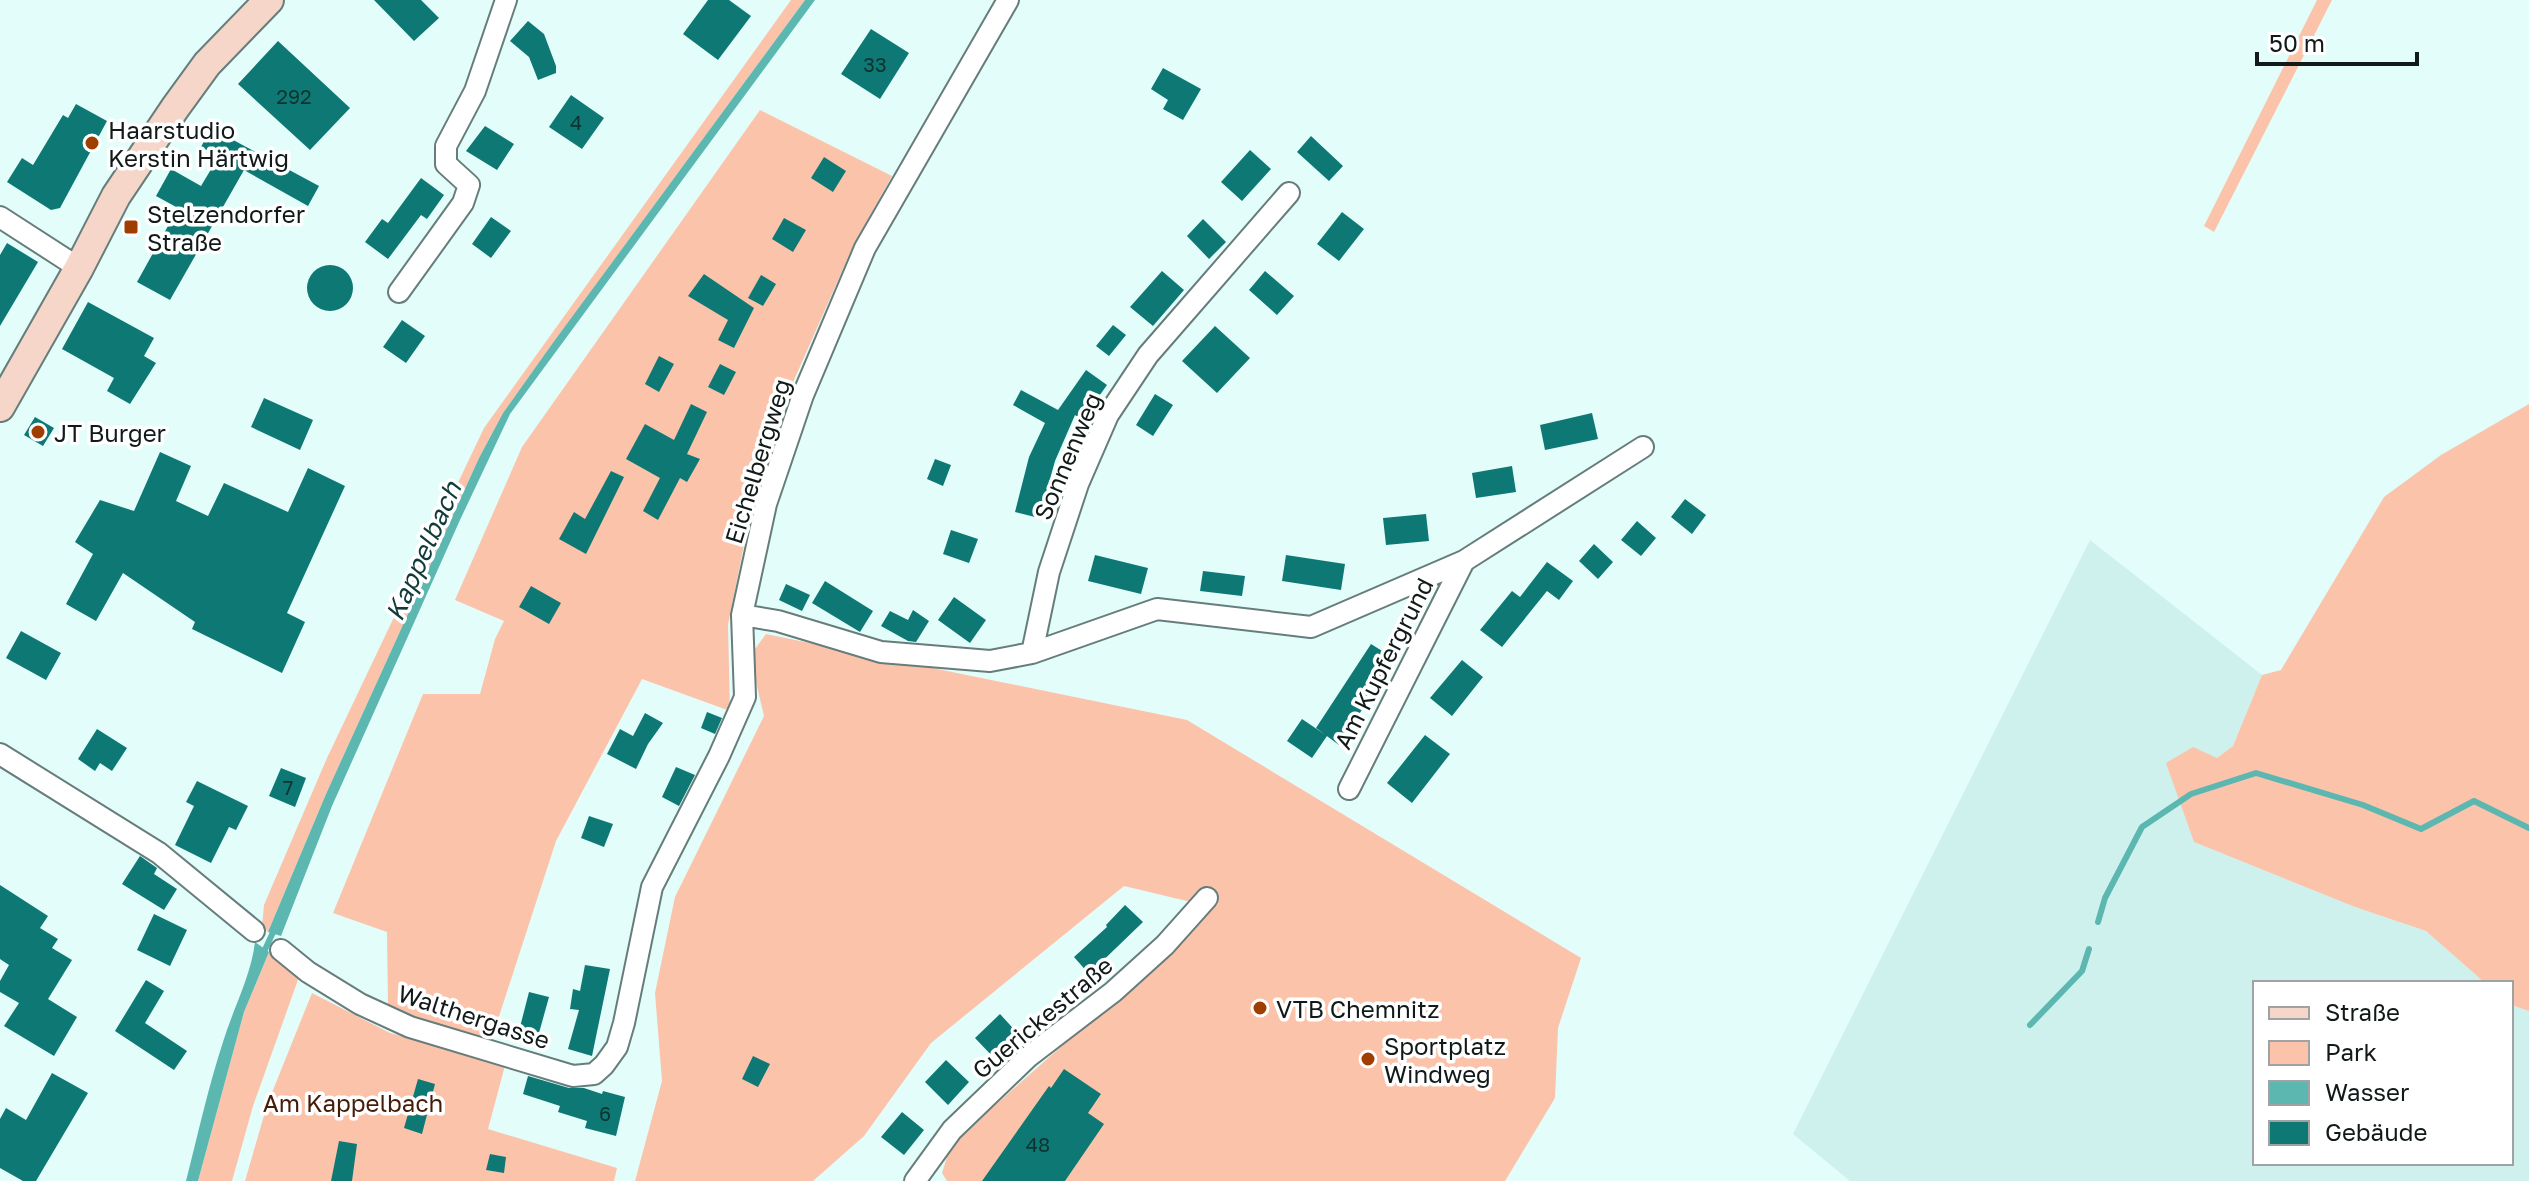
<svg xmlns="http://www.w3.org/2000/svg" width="2529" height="1181" viewBox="0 0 2529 1181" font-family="'Golos Text',sans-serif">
<rect width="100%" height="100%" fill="#e3fdfa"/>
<!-- built -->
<path fill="#cef1ee" d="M2090,540L2262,675L2233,746L2217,758L2194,842L2355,907L2426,931L2485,983H2255V1163H2511V1005L2529,1011V1181H1850L1793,1134Z"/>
<!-- green -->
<path fill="#fcc3ab" d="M791,0H805L552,344L503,413L479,458L326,794L268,932L262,926L264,905L327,758L484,428Z
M2317,0H2332L2214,232L2204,226Z
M760,110L892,176L854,244L787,396L752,505L728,625L730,711L642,679L556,841L492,1038L441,1027L388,1005L387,932L333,913L423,694H480L495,639L504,621L455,600L522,447Z
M2529,404V1011L2511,1005V983H2485L2426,931L2355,907L2194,842L2166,763L2193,747L2217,758L2233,746L2262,675L2281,670L2384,497L2441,455Z
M766,634L1187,720L1581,958L1558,1028L1555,1098L1505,1181H947L942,1173L951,1144L1064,1044L1151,973L1212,904L1191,902L1124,886L931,1043L864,1136L813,1181H635L662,1081L655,993L675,897L764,716L753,670L755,649Z
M269,952L299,977L253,1106L232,1181H198L244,1012Z
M312,993L390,1033L506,1062L488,1129L617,1168L614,1181H245L267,1105Z"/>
<!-- water -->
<path fill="#5db7b1" d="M805,0H815L510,414L460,520L332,806L281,936L268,932L326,794L479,458L503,413L552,344Z
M255,942L269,952L244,1012L198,1181H186C198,1134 208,1088 223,1042C233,1009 251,976 255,942Z"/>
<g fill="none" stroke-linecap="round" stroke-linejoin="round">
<!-- stream -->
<path stroke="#5db7b1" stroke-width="6" d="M2098,922L2105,898L2142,827L2191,794L2256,773L2363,805L2421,829L2474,801L2529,828
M263,954L275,928
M2030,1025L2082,971L2089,949"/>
</g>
<!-- building -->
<path fill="#0e7974" d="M374,0H421L439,18L414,41Z
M708,0H729L751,16L718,60L683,34Z
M528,21L544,34L556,66V73L538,80L529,57L510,41Z
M871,29L909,53L880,99L841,74Z
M278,41L350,108L310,150L238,84Z
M1163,68L1201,89L1183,120L1163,109L1168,100L1151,89Z
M571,95L604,118L582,149L549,127Z
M76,104L107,121L60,208L51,210L7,182L22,158L33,165L63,115L68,118Z
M485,126L514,144L497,170L466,151Z
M211,128L319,186L308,206L244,170L170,300L137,282L178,208L156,196L171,169L201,186L219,156L201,147Z
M1311,136L1343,166L1329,181L1297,152Z
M1250,150L1271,169L1242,201L1221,182Z
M824,157L846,171L833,192L811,178Z
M421,178L444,195L427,219L421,215L388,259L365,242L382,219L388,223Z
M1342,212L1364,229L1339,261L1317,244Z
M491,217L511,231L491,258L472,244Z
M784,218L806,230L793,252L772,239Z
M1203,219L1226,242L1209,259L1187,236Z
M7,243L38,262L0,326V255Z
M307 288a23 23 0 1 1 46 0a23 23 0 1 1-46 0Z
M1162,271L1184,290L1153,326L1130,307Z
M1265,271L1294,296L1277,315L1249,290Z
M704,274L754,308L734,348L718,340L728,320L688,296Z
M761,275L776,284L763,306L748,298Z
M88,302L154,338L144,356L156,363L130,404L107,391L114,378L62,349Z
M402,320L425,336L406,363L383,347Z
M1113,325L1126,335L1109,356L1096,346Z
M1215,326L1250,358L1217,393L1182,361Z
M659,356L674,364L659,392L645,384Z
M720,364L736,372L724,395L708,387Z
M1086,370L1107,385L1082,420L1075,415L1055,461L1039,518L1015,512L1029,457L1045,423L1013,405L1021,390L1058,410Z
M1155,394L1173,405L1153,436L1136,425Z
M264,398L313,420L300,450L251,427Z
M691,404L707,412L687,454L700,459L687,482L680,478L658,520L643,511L660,478L626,459L645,424L674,440Z
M1592,413L1598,439L1545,450L1540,425Z
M35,417L54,428L43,446L24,435Z
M160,452L191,466L176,501L208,516L224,483L288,512L308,468L345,486L287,613L305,622L282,673L192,629L195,622L123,573L96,621L66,604L93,554L75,542L100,500L134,511Z
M935,459L951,465L943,486L927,479Z
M1512,466L1516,492L1476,498L1472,473Z
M611,471L624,477L586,554L559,539L574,512L585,519Z
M1685,499L1706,515L1692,534L1671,517Z
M1426,514L1429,541L1386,545L1383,518Z
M1637,521L1656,538L1641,556L1621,540Z
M951,530L978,539L969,563L943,554Z
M1594,544L1613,562L1598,579L1579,561Z
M1095,555L1148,568L1141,594L1088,581Z
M1286,555L1345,564L1341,590L1282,581Z
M1547,562L1573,581L1559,600L1547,591L1502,647L1480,630L1512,591L1520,597Z
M1203,571L1245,576L1242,596L1200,591Z
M825,581L873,611L860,632L812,603Z
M786,584L810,595L802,611L779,600Z
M531,586L561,603L549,624L519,607Z
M954,597L986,620L970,643L938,620Z
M913,610L929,621L916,642L908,641L881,626L890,611L908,620Z
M21,631L61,653L46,680L6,658Z
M1371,644L1395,659L1339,745L1316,728Z
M1462,660L1483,677L1452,716L1430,698Z
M707,712L722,718L715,734L701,728Z
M645,713L663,723L648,744L636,769L607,754L620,729L633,736Z
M1302,719L1327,736L1312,758L1287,741Z
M97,729L127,748L112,771L100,763L95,771L78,759Z
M1425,735L1450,754L1412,803L1387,783Z
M676,767L695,775L679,806L662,797Z
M281,768L306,778L295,807L269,796Z
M197,781L248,806L236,830L229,827L211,863L175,845L194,806L186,802Z
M589,816L613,824L604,847L581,838Z
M140,856L157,868L154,874L177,889L164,910L122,884Z
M0,885L48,916L40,928L58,939L52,948L72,960L48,999L77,1017L54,1056L4,1026L19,1003L0,992V981L9,965L0,959Z
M1125,905L1143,922L1089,974L1074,957L1107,927L1106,925Z
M154,914L187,930L170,966L137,950Z
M585,965L610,969L592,1056L568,1049L579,1010L570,1009L573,989L580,991Z
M146,980L164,991L145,1023L187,1051L174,1070L115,1031Z
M529,992L549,997L539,1033L520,1027Z
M1000,1014L1020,1036L995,1059L975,1038Z
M753,1056L770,1064L758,1087L742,1079Z
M946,1060L969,1082L948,1105L925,1082Z
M1064,1069L1101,1094L1088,1113L1104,1124L1065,1181H982L1049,1086L1051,1088Z
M52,1073L88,1093L36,1181H23L0,1168V1119L6,1108L26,1120Z
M528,1076L569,1088H584L602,1094L603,1091L625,1097L616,1136L585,1128L587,1121L558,1112L560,1106L523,1094Z
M418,1079L435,1084L422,1134L404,1128Z
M902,1112L924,1130L904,1155L881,1137Z
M339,1141L357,1144L352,1181H331Z
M490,1154L506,1157L504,1173L486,1170Z"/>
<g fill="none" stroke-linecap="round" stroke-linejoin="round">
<!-- street casing -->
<g stroke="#667d7b" stroke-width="24">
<path id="street" d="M0,217L79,268
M399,292L463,203L469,185L446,164V146L475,91L506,0
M742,615L778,621L881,652L990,661L1032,653L1157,609L1311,627L1464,561L1643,447
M1032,653L1049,572L1078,484L1108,415L1148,355L1289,193
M0,754L159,853L254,931
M1349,789L1464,561
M281,950L308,972L360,1004L410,1027L573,1076L594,1074L604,1065L617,1047L624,1023L652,887L719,756L745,697L742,615L766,504L803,395L865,248L1008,0
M915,1181L952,1130L1028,1057L1113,992L1165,945L1207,898"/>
</g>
<!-- secondary casing -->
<g stroke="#667d7b" stroke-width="32">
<path id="secondary" d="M0,407L79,268L116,196L175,108L207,64L269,0"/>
</g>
<!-- street -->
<use href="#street" stroke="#fff" stroke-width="20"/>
<!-- secondary -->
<use href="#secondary" stroke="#f5d6c8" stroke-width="28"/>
</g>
<!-- markers -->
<g fill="#a03e00" stroke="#fff" stroke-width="3">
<circle cx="92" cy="143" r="8"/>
<rect x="123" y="219" width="16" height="16" rx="4"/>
<circle cx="38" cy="432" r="8"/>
<circle cx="1260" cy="1008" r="8"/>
<circle cx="1368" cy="1059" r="8"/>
</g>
<g text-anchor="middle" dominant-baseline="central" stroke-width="7" stroke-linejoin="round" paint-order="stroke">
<!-- number labels -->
<g font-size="20" fill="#103230">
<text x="875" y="64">33</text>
<text x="294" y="96">292</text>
<text x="576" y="122">4</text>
<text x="288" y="787">7</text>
<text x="605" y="1113">6</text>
<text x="1038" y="1144">48</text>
</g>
<!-- poi labels -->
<g font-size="24" fill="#111a19" stroke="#fff" text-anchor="start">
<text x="108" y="129">Haarstudio<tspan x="108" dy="28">Kerstin Härtwig</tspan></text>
<text x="147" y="213">Stelzendorfer<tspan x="147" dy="28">Straße</tspan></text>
<text x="54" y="432">JT Burger</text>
<text x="1276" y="1008">VTB Chemnitz</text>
<text x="1384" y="1045">Sportplatz<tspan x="1384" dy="28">Windweg</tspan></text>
</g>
<!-- street labels -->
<g font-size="24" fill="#111a19" stroke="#fff">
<text transform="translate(1067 456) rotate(-67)">Sonnenweg</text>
<text transform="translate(757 461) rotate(-73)">Eichelbergweg</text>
<text transform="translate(1383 663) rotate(-63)">Am Kupfergrund</text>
<text transform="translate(474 1016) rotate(18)">Walthergasse</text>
<text transform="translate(1042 1017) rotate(-40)">Guerickestraße</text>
</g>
<!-- park labels -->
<g font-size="24" fill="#451c08" stroke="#fff">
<text x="353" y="1102">Am Kappelbach</text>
</g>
<!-- water labels -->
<g font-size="26" font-style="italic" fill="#103b39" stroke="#fff">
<text transform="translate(423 551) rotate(-66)">Kappelbach</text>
</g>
</g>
<!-- legend -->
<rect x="2253" y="981" width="260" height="184" fill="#ffffff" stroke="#a0a3a3" stroke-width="2"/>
<rect x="2269" y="1007" width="40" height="12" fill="#f5d6c8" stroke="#a0a3a3" stroke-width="2"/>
<text x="2325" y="1021" font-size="24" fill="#111a19">Straße</text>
<rect x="2269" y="1041" width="40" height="24" fill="#fcc3ab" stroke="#a0a3a3" stroke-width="2"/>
<text x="2325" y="1061" font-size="24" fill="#111a19">Park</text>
<rect x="2269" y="1081" width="40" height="24" fill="#5db7b1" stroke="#a0a3a3" stroke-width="2"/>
<text x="2325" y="1101" font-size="24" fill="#111a19">Wasser</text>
<rect x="2269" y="1121" width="40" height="24" fill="#0e7974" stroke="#a0a3a3" stroke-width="2"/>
<text x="2325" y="1141" font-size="24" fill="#111a19">Gebäude</text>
<!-- scale -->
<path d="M2257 52v12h160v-12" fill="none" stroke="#111a19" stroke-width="4"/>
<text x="2269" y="52" font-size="24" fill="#111a19" stroke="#ffffff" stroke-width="6" paint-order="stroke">50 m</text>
</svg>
